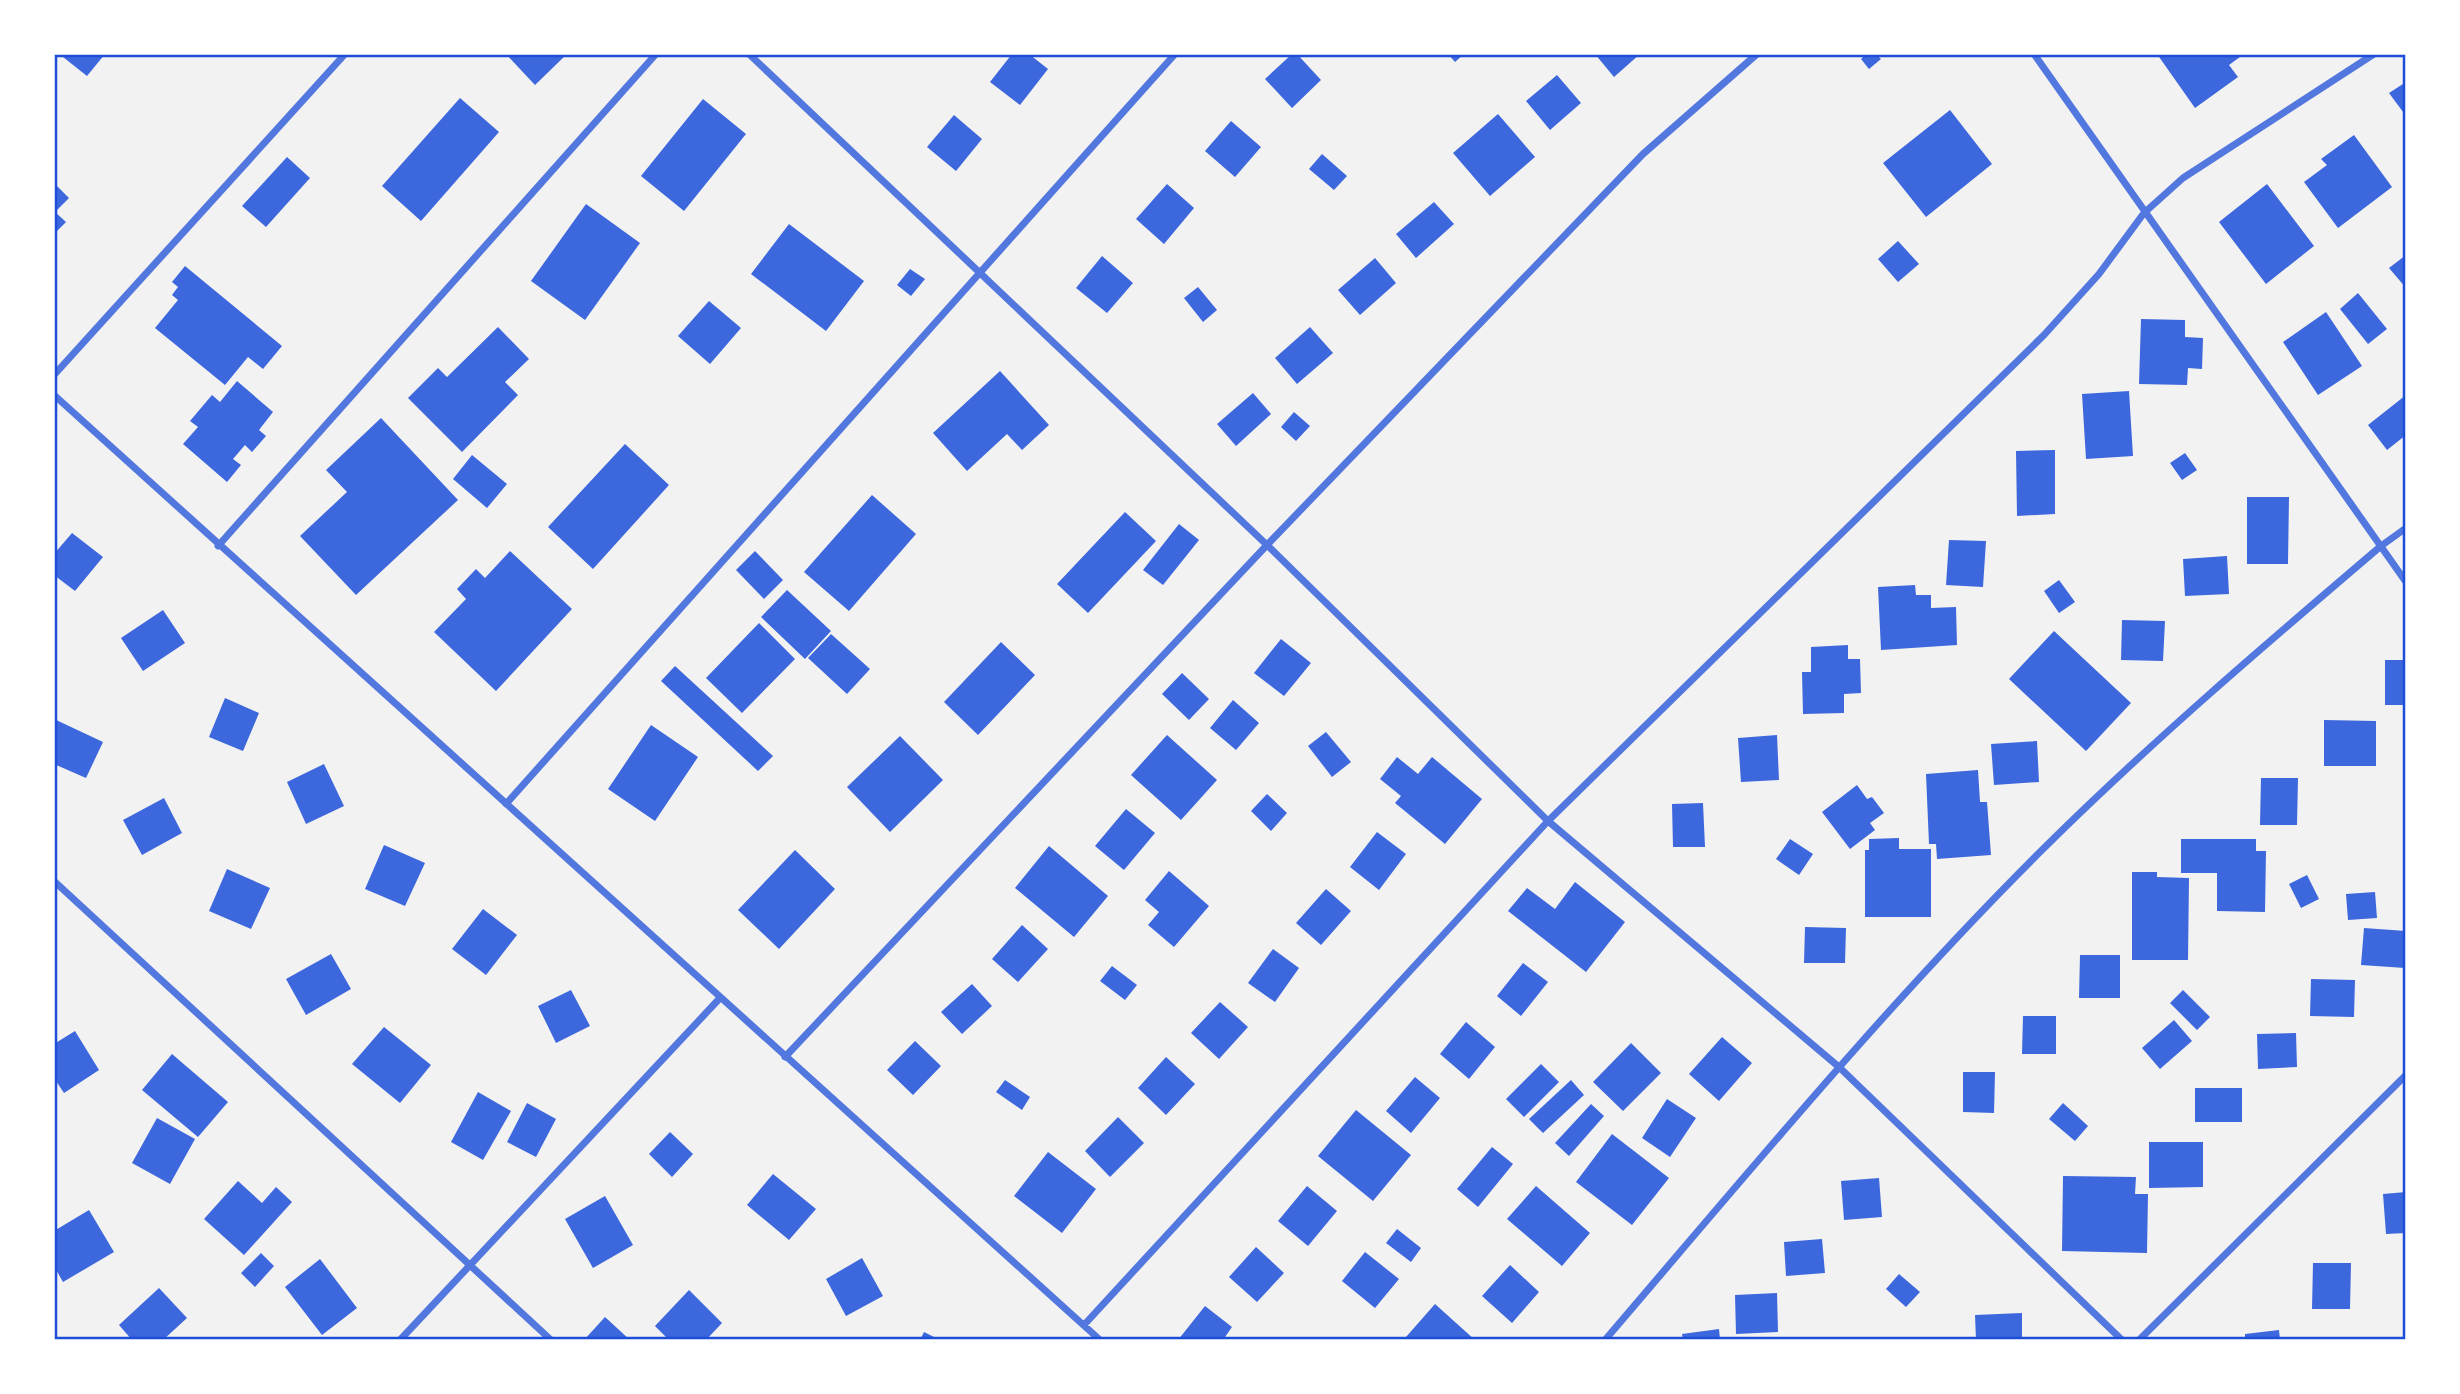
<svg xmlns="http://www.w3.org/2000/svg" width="2460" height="1394" viewBox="0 0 2460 1394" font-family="'Archivo Narrow',sans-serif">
<rect width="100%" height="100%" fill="#f2f2f2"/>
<!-- building -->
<path fill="#3d67dc" d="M65,54H105L87,76L63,57Z
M506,54H567L535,85Z
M1012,54H1029L1048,69L1020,105L990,82Z
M1292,54H1297L1321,80L1292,108L1265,79Z
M1448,54H1464L1455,62Z
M1595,54H1640L1614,77Z
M1866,54H1876L1881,59L1869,69L1861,59Z
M2157,54H2244L2229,65L2238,77L2195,108Z
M1557,75L1581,103L1550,130L1526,101Z
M2406,82V116L2389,93Z
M460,98L499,132L421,221L382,186Z
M703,99L746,134L684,211L641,176Z
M1950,110L1992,164L1926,217L1883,163Z
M1498,114L1535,157L1490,196L1453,153Z
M954,115L982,139L956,171L927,147Z
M1231,121L1261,147L1235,177L1205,151Z
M2354,135L2392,187L2338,228L2304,182L2327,165L2321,159Z
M1322,154L1347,176L1334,190L1309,169Z
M287,157L310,178L266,227L242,206Z
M54,183L69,198L55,212L66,222L54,234Z
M1167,184L1194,208L1164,244L1136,219Z
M2267,184L2314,246L2266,284L2219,222Z
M1434,202L1454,224L1416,258L1396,234Z
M586,204L640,243L585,320L531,281Z
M789,224L864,281L826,331L751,274Z
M1898,241L1919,264L1898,282L1878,259Z
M2406,255V288L2389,268Z
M1102,256L1133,283L1107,313L1076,288Z
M1375,258L1396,283L1360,315L1338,290Z
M185,266L282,346L263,369L248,357L225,385L155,328L178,300L172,295L178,287L172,282Z
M910,269L925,279L911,296L897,285Z
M1198,287L1217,310L1203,322L1184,298Z
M2358,293L2387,329L2368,344L2340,309Z
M709,301L741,328L710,364L678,336Z
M2326,312L2362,366L2318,395L2283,342Z
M2141,319L2185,320V337L2203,338L2202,369L2188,368L2187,385L2139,384Z
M498,327L529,359L505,382L518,395L462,452L408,398L438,368L447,377Z
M1310,327L1333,353L1297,384L1275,358Z
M1000,371L1049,425L1022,450L1007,434L967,471L933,433Z
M237,381L273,412L259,430L266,436L252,452L245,445L233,459L241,465L227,482L183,444L198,427L190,421L212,395L220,402Z
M2129,391L2133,456L2086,459L2082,394Z
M1253,393L1271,414L1236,446L1217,424Z
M2406,395V435L2387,450L2368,425Z
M1294,412L1310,426L1296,441L1281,427Z
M381,418L458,500L356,595L300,536L347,492L326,470Z
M625,444L669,485L593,569L548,527Z
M2055,450V514L2017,516L2016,451Z
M2185,453L2197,470L2182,480L2170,463Z
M472,455L507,484L487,508L453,479Z
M872,495L916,534L849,611L804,572Z
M2247,497H2289L2288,564H2247Z
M1125,512L1156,541L1088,613L1057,584Z
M1179,524L1199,540L1163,585L1143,570Z
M72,533L103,557L75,591L54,575V554Z
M1949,540L1986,541L1983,587L1946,585Z
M510,551L572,609L496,691L434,632L466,599L457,589L476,569L485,578Z
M755,551L783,580L764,599L736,570Z
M2227,556L2229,594L2185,596L2183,559Z
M2059,580L2075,602L2059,613L2044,591Z
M1915,585L1916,595H1931V608L1956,607L1957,645L1881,650L1878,587Z
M787,590L831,631L805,659L761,617Z
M163,610L185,643L143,671L121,638Z
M2122,620L2165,621L2163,661L2121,660Z
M759,623L795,659L742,713L706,678Z
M2054,631L2131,703L2086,751L2009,679Z
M831,634L870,669L847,694L808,658Z
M1281,639L1311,663L1284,696L1254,673Z
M1001,642L1035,675L978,735L944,702Z
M1848,645V659H1860L1861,693L1844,694V713L1803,714L1802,672H1811V647Z
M2385,660H2406V705H2385Z
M675,666L773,756L758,771L661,681Z
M1182,673L1209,699L1189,720L1162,694Z
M225,698L259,713L243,751L209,737Z
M1233,700L1259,723L1236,750L1210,728Z
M54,719L103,742L86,778L54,764Z
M2324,720L2376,721V766H2324Z
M651,725L698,757L655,821L608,789Z
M1326,732L1351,762L1332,777L1308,746Z
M1167,735L1217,780L1181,820L1131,775Z
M1777,735L1779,780L1741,782L1738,738Z
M900,736L943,780L890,832L847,787Z
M2037,741L2039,782L1994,785L1991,744Z
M1397,757L1418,774L1432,757L1482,799L1445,844L1395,803L1401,796L1380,779Z
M324,764L344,806L306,824L287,782Z
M1978,770L1980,802H1987L1991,855L1937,859L1936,844H1929L1926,774Z
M2261,778H2298L2297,825H2260Z
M1857,785L1867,799L1872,797L1884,813L1870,823L1875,830L1850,849L1822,812Z
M1267,794L1287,813L1271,831L1251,811Z
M164,798L182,833L142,855L123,820Z
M1703,803L1705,847H1673L1672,804Z
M1126,809L1155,833L1124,870L1095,846Z
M1377,832L1406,854L1379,890L1350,867Z
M1899,838V849H1931V917H1865V850H1869V839Z
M1790,839L1813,854L1799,875L1776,859Z
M2181,839H2256V851H2266L2265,912L2217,911V873H2181Z
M384,845L425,863L405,906L365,889Z
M1049,846L1108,896L1074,937L1015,888Z
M795,850L835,889L779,949L738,910Z
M227,869L270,888L251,929L209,911Z
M1169,871L1209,906L1174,947L1148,925L1159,912L1145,900Z
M2132,872H2157V877L2189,878L2188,960H2132Z
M2307,875L2319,899L2301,908L2289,884Z
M1575,882L1625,922L1586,972L1508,911L1527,888L1555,909Z
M1326,889L1351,911L1321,945L1296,923Z
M2375,892L2377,918L2348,920L2346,894Z
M483,909L517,935L486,975L452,949Z
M1022,925L1048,949L1018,982L992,959Z
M1805,927L1846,928L1845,963H1804Z
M2364,928L2406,931L2405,968L2361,965Z
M1273,949L1299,968L1275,1002L1248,983Z
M331,954L351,989L306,1015L286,979Z
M2080,955H2120V998H2079Z
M1523,963L1548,982L1521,1016L1497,996Z
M1112,966L1137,985L1125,1000L1100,981Z
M2311,979L2355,980L2354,1017L2310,1016Z
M972,984L992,1006L962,1034L941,1012Z
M571,990L590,1026L556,1043L538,1006Z
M2183,990L2210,1017L2197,1030L2170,1003Z
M1220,1002L1248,1027L1219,1059L1191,1033Z
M2023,1016H2056V1054H2022Z
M2174,1020L2192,1041L2160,1069L2142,1048Z
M1466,1022L1495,1047L1469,1079L1440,1054Z
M384,1027L431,1065L400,1103L352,1064Z
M75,1031L99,1070L64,1093L54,1078V1044Z
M2296,1033L2297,1067L2258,1069L2257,1034Z
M1722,1037L1752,1063L1719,1101L1689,1074Z
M915,1041L941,1066L913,1095L887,1070Z
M1631,1043L1661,1073L1623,1111L1593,1082Z
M172,1054L228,1102L198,1137L142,1090Z
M1166,1057L1195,1084L1166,1115L1138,1088Z
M1541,1064L1559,1082L1524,1117L1506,1099Z
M1963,1072H1995L1994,1113L1963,1112Z
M1415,1077L1440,1098L1411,1133L1386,1111Z
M1005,1080L1030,1097L1022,1110L996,1092Z
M1571,1080L1584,1095L1543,1133L1529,1119Z
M2195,1088H2242V1122H2195Z
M478,1092L511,1111L483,1160L451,1142Z
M1667,1099L1696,1118L1670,1157L1642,1138Z
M527,1103L556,1119L536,1157L507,1142Z
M2063,1103L2088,1126L2075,1141L2049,1119Z
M1591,1104L1604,1116L1569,1156L1555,1143Z
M1356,1110L1411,1155L1373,1201L1318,1156Z
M1118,1117L1144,1143L1110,1177L1085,1151Z
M157,1118L195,1139L170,1184L132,1163Z
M670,1132L693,1154L672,1177L649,1154Z
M1612,1134L1669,1178L1632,1225L1576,1182Z
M2149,1142H2203V1187L2149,1188Z
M1492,1147L1513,1164L1478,1207L1457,1189Z
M1048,1152L1096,1189L1062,1233L1014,1196Z
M773,1174L816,1209L789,1240L747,1205Z
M2063,1176L2136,1177L2135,1194H2148L2147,1253L2062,1251Z
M1879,1178L1882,1217L1844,1220L1841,1181Z
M238,1181L262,1203L276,1187L292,1202L244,1255L204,1219Z
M1307,1186L1337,1211L1308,1246L1278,1221Z
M1536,1186L1590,1233L1562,1266L1507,1219Z
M2406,1192V1233L2386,1234L2383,1194Z
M605,1196L633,1245L593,1268L565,1219Z
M89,1210L114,1252L63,1282L54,1266V1231Z
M1397,1229L1421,1248L1411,1262L1386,1243Z
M1822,1239L1825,1273L1786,1276L1784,1242Z
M1256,1247L1284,1273L1257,1302L1229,1277Z
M1365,1252L1399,1279L1375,1308L1342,1281Z
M261,1253L274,1266L255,1287L241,1273Z
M862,1258L883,1296L846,1316L826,1279Z
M320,1259L357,1308L322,1335L285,1287Z
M2313,1263H2351L2350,1309H2312Z
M1510,1265L1539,1292L1512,1323L1482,1296Z
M1899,1274L1920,1292L1906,1307L1886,1289Z
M159,1288L187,1318L163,1340H132L119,1325Z
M689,1290L722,1323L706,1340H669L655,1326Z
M1777,1293L1778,1332L1736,1334L1735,1295Z
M1435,1304L1475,1340H1409L1406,1337Z
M1205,1306L1232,1327L1223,1340H1178Z
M2022,1313V1340H1976L1975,1315Z
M605,1317L630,1340H584Z
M1719,1329L1720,1340H1683L1682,1334Z
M2279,1330L2280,1340H2245V1334Z
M924,1332L940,1340H920Z"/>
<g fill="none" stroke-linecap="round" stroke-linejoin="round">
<!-- minor -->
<path stroke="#5277de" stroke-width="7" d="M749,54L1267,545L1548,821L1839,1067L2122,1340
M2034,54L2406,582
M54,375L345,54
M54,395L1100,1340
M218,546L656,54
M506,804L1175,54
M54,881L551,1340
M785,1057L1267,545L1643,154L1757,54
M1084,1325L1548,821L2044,335L2099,274L2144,213L2183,178L2374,54
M400,1340L720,998
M1605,1340C1748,1173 1888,1003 2044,848C2151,742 2266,644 2381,546L2406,528
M2139,1340L2406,1075"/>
</g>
<!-- border -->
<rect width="2460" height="1394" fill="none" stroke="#ffffff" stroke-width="112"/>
<rect x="56" y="56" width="2348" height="1282" fill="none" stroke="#1d4ed8" stroke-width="2.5"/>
</svg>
